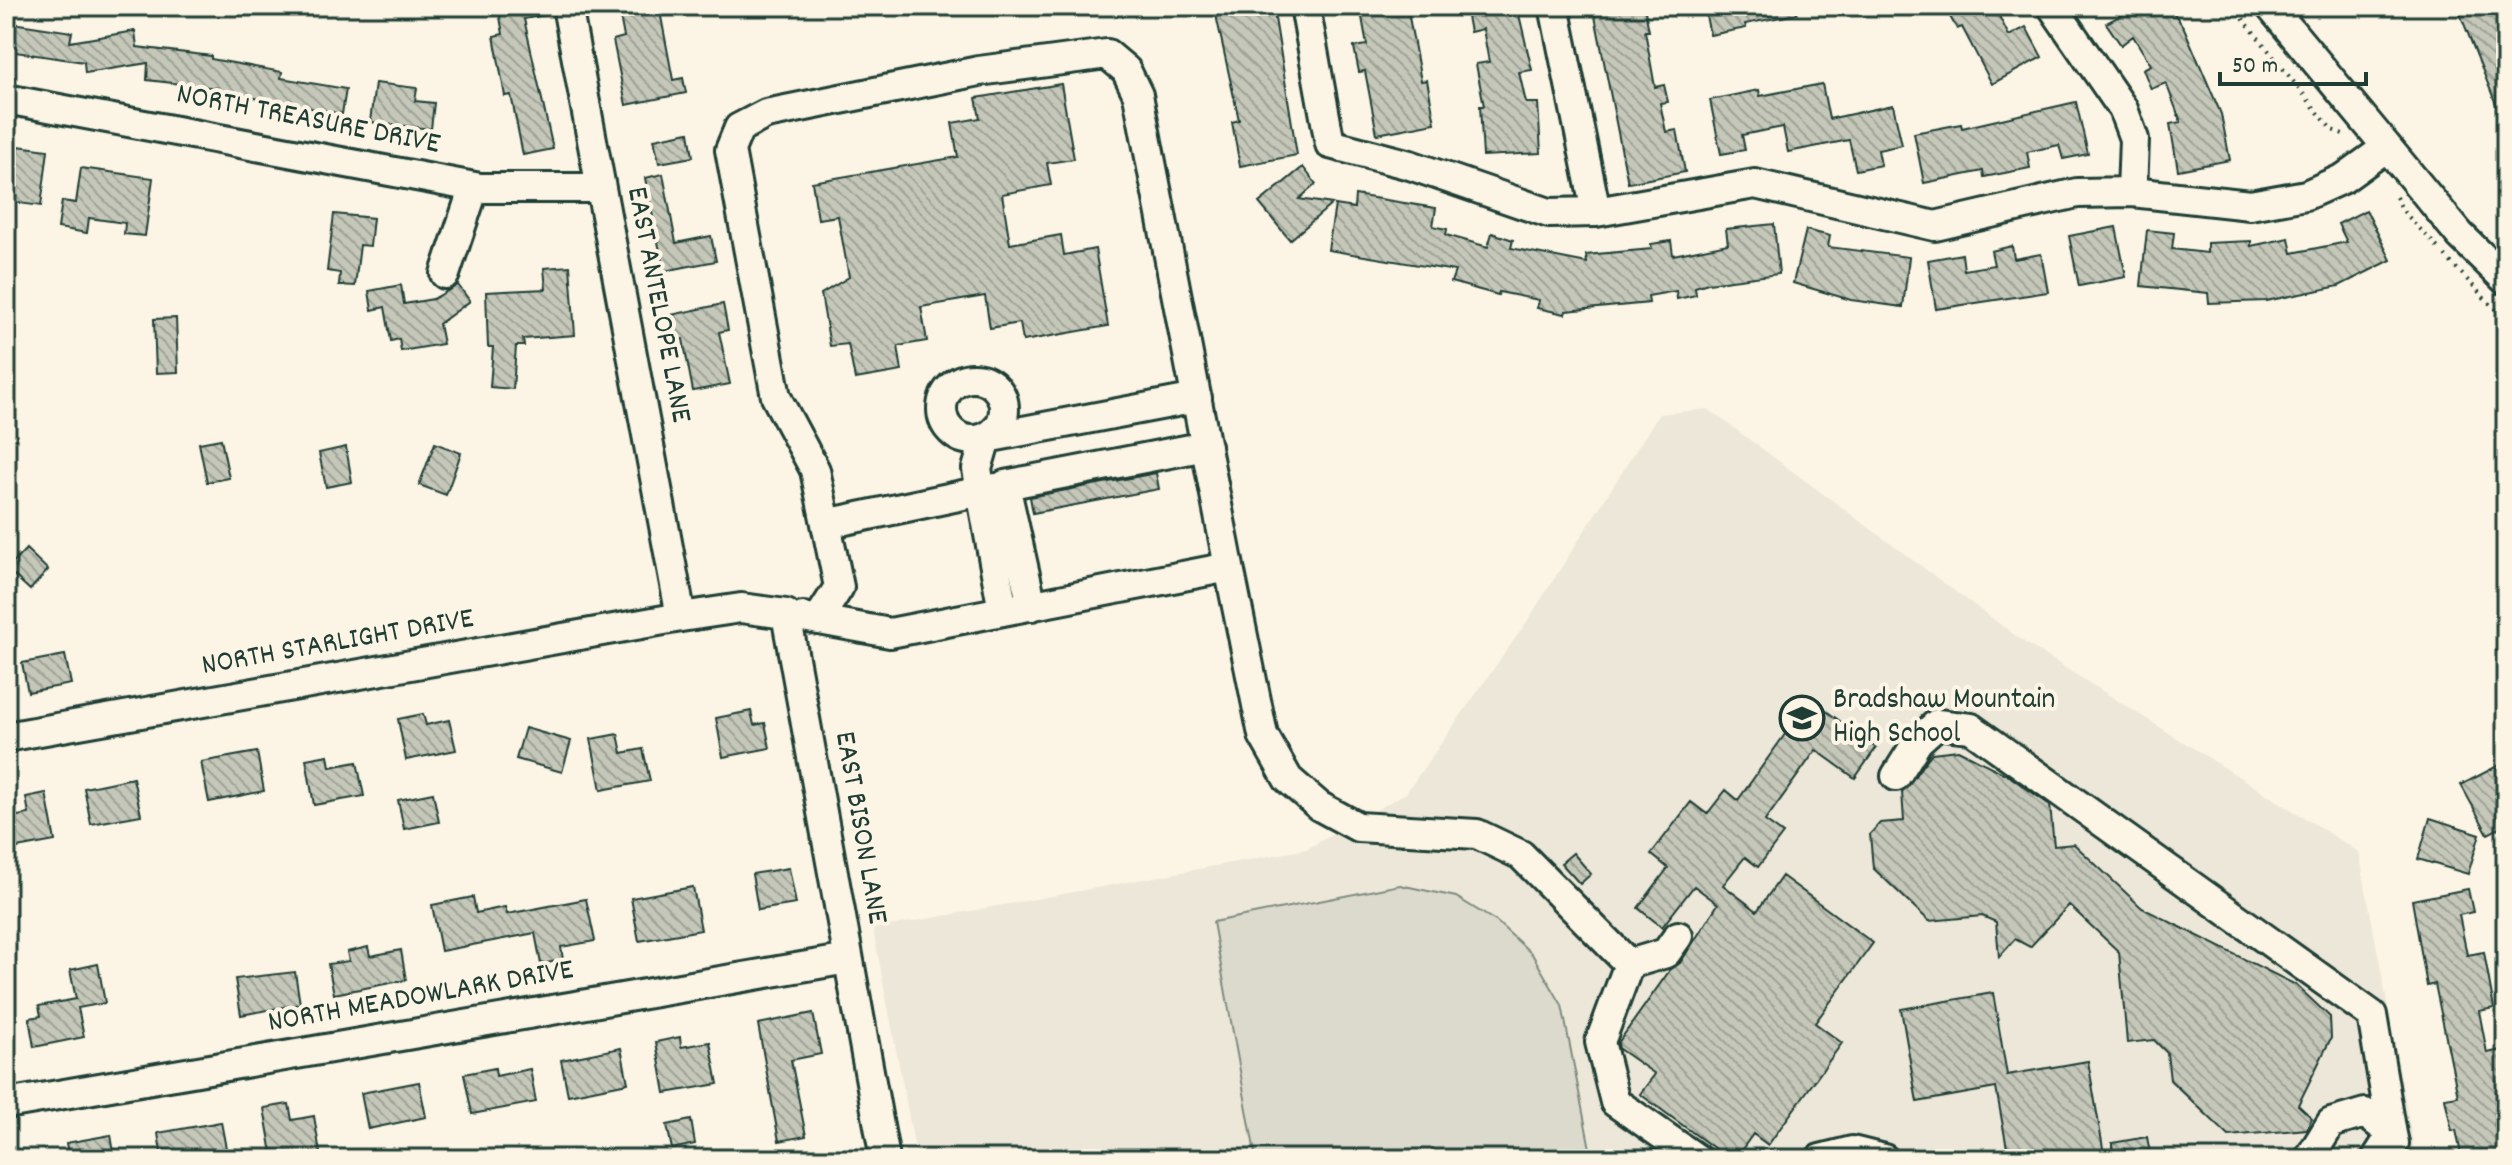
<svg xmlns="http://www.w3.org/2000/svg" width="2512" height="1165" viewBox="0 0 2512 1165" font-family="Dekko,sans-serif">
<defs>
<pattern id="building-back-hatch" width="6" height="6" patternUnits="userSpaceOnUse" patternTransform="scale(2)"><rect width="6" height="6" fill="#c5c7b9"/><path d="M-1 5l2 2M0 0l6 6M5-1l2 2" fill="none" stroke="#9fa397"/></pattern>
</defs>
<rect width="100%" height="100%" fill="#fcf5e5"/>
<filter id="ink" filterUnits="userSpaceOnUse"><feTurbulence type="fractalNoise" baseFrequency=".0125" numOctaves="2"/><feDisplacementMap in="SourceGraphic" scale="16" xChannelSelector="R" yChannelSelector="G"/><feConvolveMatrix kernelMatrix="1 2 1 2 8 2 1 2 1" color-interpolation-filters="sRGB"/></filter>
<g filter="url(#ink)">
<!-- built -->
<path fill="#ece7d8" d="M1708,409L2024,642L2359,852L2416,1159H917L873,929L1307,849L1406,793L1526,623L1659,414Z"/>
<!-- pitch -->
<path fill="#dcdacc" stroke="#7e8c80" stroke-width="2" d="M1400,885L1456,897L1497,922L1532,954L1562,1005L1592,1159H1256L1213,922Z"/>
<!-- building -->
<path fill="url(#building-back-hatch)" stroke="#1f3d34" stroke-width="2" d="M498,6H550L551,14L524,19L553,149L523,155L511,95L505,96L494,36L503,34Z
M618,6H659L673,80L683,78L686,93L626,105L613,40L624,37Z
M1214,6H1257L1259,15L1274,12L1297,155L1240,166L1232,122L1239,120Z
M1360,6H1407L1421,81L1427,80L1435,123L1377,134L1365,71L1359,72L1354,47L1367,45Z
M1465,6H1517L1532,70L1519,72L1526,103H1538L1541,153L1483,156L1480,106H1484L1476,64L1489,62L1483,29L1470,32Z
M1593,6H1644L1649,31H1645L1655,87L1664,85L1668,102L1660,103L1666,132L1677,130L1685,172L1628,183Z
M1704,6H1796L1797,14L1745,24L1746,28L1710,35Z
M1944,6H1994L2009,36L2026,27L2042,57L1992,84L1962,27L1957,29Z
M2139,6H2169L2184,28L2221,114L2230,160L2178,170L2170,124L2181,122L2166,83L2151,89L2143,69L2151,65L2133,36L2121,45L2106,23Z
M2457,6H2506V123L2504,124Z
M12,23L72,32L70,42L135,31L137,47L211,56V59L282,72L281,78L346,89L342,114L217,91L218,88L147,80L148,63L85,73L84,62L8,51Z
M375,83L417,88L415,101L434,103L431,129L370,122Z
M1061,84L1074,159L1047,163L1051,185L1002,194L1010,244L1061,235L1064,255L1095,249L1108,326L1023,341L1020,323L990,328L985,296L921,307L927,341L898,346L902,371L855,379L848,344L830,346L821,294L849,277L838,216L818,219L812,182L958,157L952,123L980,118L976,98Z
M1822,84L1829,119L1893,105L1902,145L1878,150L1881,165L1856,170L1849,140L1788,152L1783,127L1742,135L1745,150L1721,154L1710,100L1759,90L1760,96Z
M2076,102L2088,154L2063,159L2059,145L2027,152L2030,168L1984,177L1983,171L1924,183L1914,133L1961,124L1962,128Z
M689,132L693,157L659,163L654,139Z
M18,146L48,150L41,206L11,202Z
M1303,167L1316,184L1299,199L1332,204L1290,240L1259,203Z
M81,168L153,178L145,236L124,234L125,223L89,218L87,233L58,228L62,201L76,203Z
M663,174L676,243L711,236L716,261L664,271L645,178Z
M1355,195L1436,208L1433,226L1447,229L1446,235L1488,247L1492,233L1513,240L1511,248L1587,263L1586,255L1652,249L1651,244L1671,241L1673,255L1728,244L1726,229L1774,224L1779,274L1708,283L1695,287L1696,295L1677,299L1676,291L1648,296L1649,303L1566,311L1565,314L1537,308L1539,300L1499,292L1498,295L1451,282L1455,271L1328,250L1335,205L1354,208Z
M2366,210L2391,260L2339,286L2266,301L2209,303L2208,293L2141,286L2147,230L2174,233L2172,249L2207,253V243L2251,241V246L2289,238L2292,253L2347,242L2338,224Z
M334,214L373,218L370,246L360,245L355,286L339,285L340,273L327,271Z
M2116,227L2126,277L2079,286L2069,236Z
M1806,230L1830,236L1828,247L1909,257L1903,307L1851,300L1793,283Z
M2012,246L2014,259L2041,254L2048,292L1936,309L1928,260L1962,254L1964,270L1994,265L1991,251Z
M570,266L575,335L523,339L524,346H516L513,389L490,387L493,347H488L486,292L546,289L544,268Z
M401,285L404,304L433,299L458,285L470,301L439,324L443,344L401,351L399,339L391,341L385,307L372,310L369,291Z
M723,304L728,330L719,332L730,384L693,391L683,339L676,340L671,315Z
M176,318L178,372L156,373L154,319Z
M221,439L229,478L207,482L199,443Z
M435,443L461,453L446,495L419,485Z
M346,447L352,482L326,487L319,453Z
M1156,473L1159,489L1033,513L1030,497Z
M26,549L48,570L30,590L7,569Z
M65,655L71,684L28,692L22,663Z
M1825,710L1876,748L1855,778L1816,750L1765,821L1783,834L1758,867L1745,857L1723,885L1757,911L1782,876L1873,943L1815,1023L1842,1043L1768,1145L1753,1134L1735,1159H1729L1640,1094L1655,1074L1619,1049L1618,1043L1670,970L1680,963L1718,904L1694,886L1662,927L1638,908L1668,868L1651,854L1691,802L1707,814L1726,790L1738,800L1798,716L1813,726Z
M751,711L754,725L765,723L770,748L723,757L716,718Z
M423,714L426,725L449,720L456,750L406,760L398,719Z
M525,728L571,741L562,772L516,759Z
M618,734L622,753L643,749L650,781L601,790L591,739Z
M1958,750L2009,776L2050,805L2054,846L2074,844L2142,908L2296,985L2330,1017L2331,1038L2298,1105L2312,1118L2307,1129L2229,1136L2170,1080L2167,1053L2154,1040L2127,1043L2119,952L2069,905L2030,947L2015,939L1999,957L1996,922L1982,916L1929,921L1873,868L1870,834L1880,823L1904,821L1902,792L1932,753Z
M257,752L264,791L209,802L201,762Z
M328,755L330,767L357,762L364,796L314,805L306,759Z
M2499,765L2506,778V825L2488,834L2461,785Z
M133,778L141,815L91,824L84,788Z
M46,793L55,841L6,850V818L29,814L26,797Z
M433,793L439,822L404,829L398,800Z
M2430,818L2480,834L2468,874L2418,859Z
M1573,853L1591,874L1580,884L1561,863Z
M789,868L796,904L758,910L752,874Z
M693,887L701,930L639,941L631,898Z
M2468,889L2473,912L2459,915L2467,955L2484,952L2494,1008L2479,1011L2487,1053L2501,1050L2506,1076V1120L2495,1123L2502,1159H2462L2456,1130L2452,1131L2445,1098L2458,1096L2435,984L2427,986L2412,900Z
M473,897L476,913L505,907L507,914L586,899L595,941L561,947L563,960L541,964L535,933L441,951L432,905Z
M368,947L370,956L401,950L406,980L334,994L328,964L349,961L347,952Z
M98,964L105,1003L78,1008L84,1037L34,1047L29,1018L41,1016L39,1006L76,999L70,970Z
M295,972L300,1004L241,1015L235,979Z
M1993,993L2007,1075L2088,1061L2104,1154L2072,1159H2009L1996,1088L1917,1102L1901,1009Z
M813,1013L821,1054L791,1060L806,1136L779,1141L758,1024Z
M680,1037L681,1047L710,1042L718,1084L665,1093L656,1042Z
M621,1048L628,1083L568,1095L561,1060Z
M495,1068L496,1076L530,1069L536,1102L472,1114L464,1074Z
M419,1082L426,1117L368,1129L361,1093Z
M289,1104L292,1120L314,1116L321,1159H273L264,1108Z
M691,1120L695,1144L672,1149L667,1125Z
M221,1122L228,1159H162L158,1133Z
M111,1135L115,1159H69L66,1143Z
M2147,1137L2151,1159H2114L2112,1143Z"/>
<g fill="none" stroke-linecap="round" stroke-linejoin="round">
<!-- minor casing -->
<g stroke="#1f3d34" stroke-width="34">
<path id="minor" d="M567,6L681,617
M1305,6L1330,144L1410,165L1549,213L1596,212L1755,184L1935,226L2077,193L2132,192L2250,205L2306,195L2344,178L2387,147
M1554,6L1596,212
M2052,6L2123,109L2134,139L2132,192
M2270,6L2460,235L2506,280
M6,99L480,188H600
M445,274L474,187
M942 409a31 31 0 1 1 62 0a31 31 0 1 1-62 0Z
M826,524L996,488
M1032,606L1005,485L1206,446
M1003,611L977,469L986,438L1197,398
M803,617L890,633L1229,567L1263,735L1288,779L1319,806L1358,827L1477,834L1521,855L1629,964L1600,1042L1615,1102L1697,1159
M818,620L839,587L815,470L776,397L730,150L739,128L766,114L979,71L1107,54L1126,70L1138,95L1229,567
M6,737L681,617L741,608L786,614L885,1159
M1896,776L1918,741L1937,724L1971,728L2372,1015L2392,1134L2376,1159
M1629,964L1666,953L1678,936
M6,1104L848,959
M1820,1159L1852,1151L1884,1159
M2309,1159L2331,1123L2365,1113L2392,1134L2394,1143"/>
</g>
<!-- path -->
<path stroke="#1f3d34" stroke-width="4" stroke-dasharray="2 6" stroke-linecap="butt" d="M2233,6L2332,130L2346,135
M2396,197L2403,211L2439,249
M2445,256L2506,321"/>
<!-- minor -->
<use href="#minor" stroke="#fcf5e5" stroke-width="28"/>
</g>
</g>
<!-- icons -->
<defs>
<g id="school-ring" transform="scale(2.3)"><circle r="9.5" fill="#fcf5e5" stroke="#1f3d34" stroke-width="1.5"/><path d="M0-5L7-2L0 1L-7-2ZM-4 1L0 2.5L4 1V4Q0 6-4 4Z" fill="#1f3d34"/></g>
</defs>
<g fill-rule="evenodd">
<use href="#school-ring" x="1802" y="718"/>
</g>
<g text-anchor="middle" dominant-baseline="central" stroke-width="8" stroke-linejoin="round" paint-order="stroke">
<!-- street labels -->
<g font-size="30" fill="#1f3d34" stroke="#fcf5e5">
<text transform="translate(308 121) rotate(11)">NORTH TREASURE DRIVE</text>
<text transform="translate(657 305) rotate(79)">EAST ANTELOPE LANE</text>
<text transform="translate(338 644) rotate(-10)">NORTH STARLIGHT DRIVE</text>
<text transform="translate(859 828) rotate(80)">EAST BISON LANE</text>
<text transform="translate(421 998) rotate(-10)">NORTH MEADOWLARK DRIVE</text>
</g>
<!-- poi labels -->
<g font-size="30" fill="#1f3d34" stroke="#fcf5e5" text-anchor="start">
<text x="1833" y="701">Bradshaw Mountain<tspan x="1833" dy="34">High School</tspan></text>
</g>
</g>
<!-- margin -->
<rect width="2512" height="1165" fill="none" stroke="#fcf5e5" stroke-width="32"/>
<rect x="16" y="16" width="2480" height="1133" fill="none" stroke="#1f3d34" stroke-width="3" filter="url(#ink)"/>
<!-- scale -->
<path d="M2220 72v12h146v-12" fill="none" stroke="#1f3d34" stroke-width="4"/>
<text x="2232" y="72" font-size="24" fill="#1f3d34" stroke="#fcf5e5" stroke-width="6" paint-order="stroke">50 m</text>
</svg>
